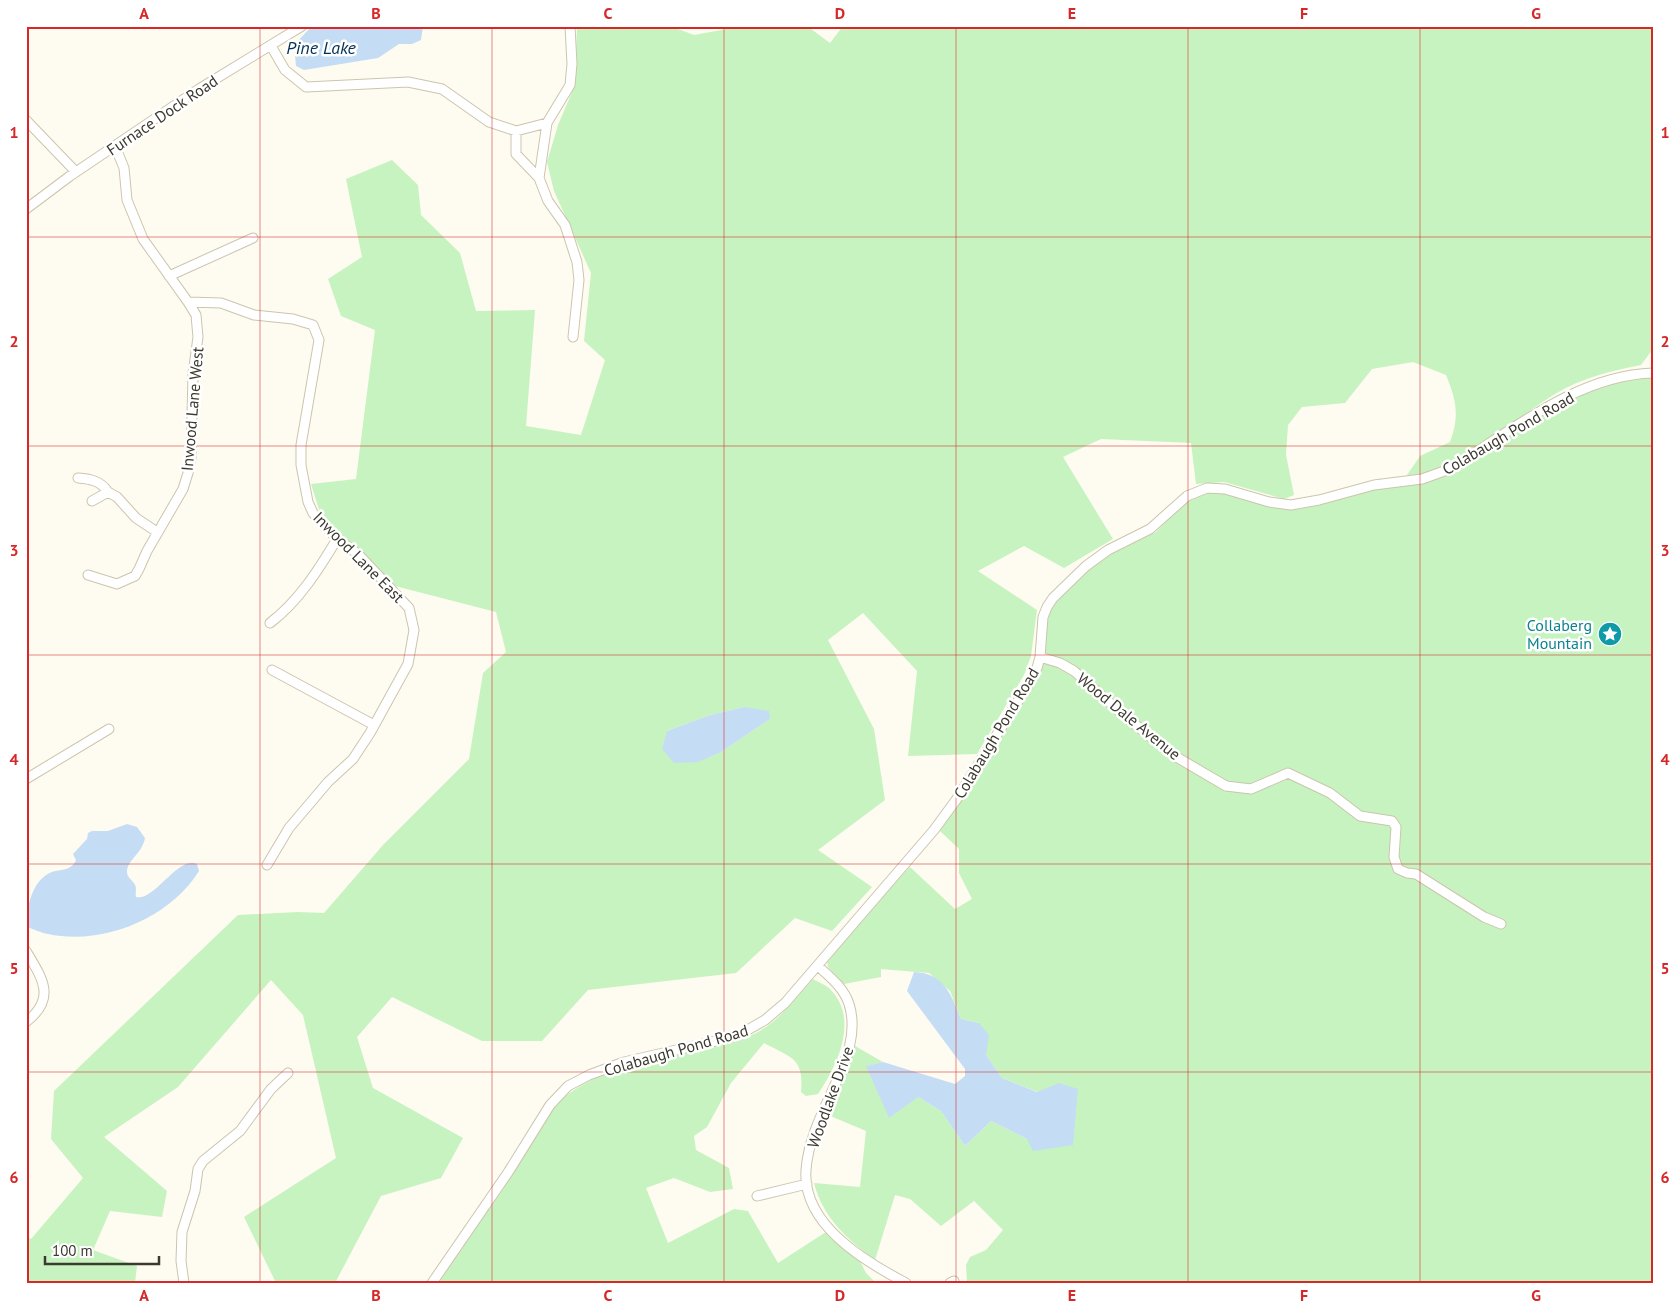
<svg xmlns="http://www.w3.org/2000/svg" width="1679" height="1309" viewBox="0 0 1679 1309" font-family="'PT Sans',sans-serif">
<rect width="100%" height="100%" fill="#fefbf1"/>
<!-- green -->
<path fill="#c7f3c1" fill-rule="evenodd" d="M577,26H670L694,35L743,26H807L830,43L843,26H1653V349L1641,365C1611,371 1581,378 1555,394C1516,417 1451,477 1407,475L1420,456L1450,442C1460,415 1456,400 1446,375L1413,362L1372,369L1345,403L1302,407L1288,425L1286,455L1294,495L1284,499L1224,482L1196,484L1191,443L1101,439L1063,457L1113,539L1064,568L1024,546L978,571L1037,610L1031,656L1024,675L977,754L908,756L917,671L863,613L828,640L874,729L885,800L818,850L872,887L832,931L795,918L736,973L588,990L542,1041H482L392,997L357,1037L373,1088L463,1138L441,1178L381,1196L335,1283H276L244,1217L336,1158L303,1015L271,980L178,1087L104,1137L167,1191L162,1217L110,1211L93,1250L137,1266L135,1283H26V1235L31,1239L83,1178L51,1139L54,1091L238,915L298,912L324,913L383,845L469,759L483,673L506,652L496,612L395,586L321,516L311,484L356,479L375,330L341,316L328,279L362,257L346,179L392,160L418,185L421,215L460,253L476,311L535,310L526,426L581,435L605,360L584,341L591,273L554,191L547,162L558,125L575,85ZM744,707L770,719L721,752L667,731L710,715Z
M1653,377V1283H967L966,1265L970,1257L986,1250L1003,1230L974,1201L941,1226L910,1199L895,1195L875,1260C847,1239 823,1218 814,1183L860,1187L866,1131L828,1115L855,1046L883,1062L867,1066L941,1111L965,1146L991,1121L1027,1139L1059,1084L1038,1092L1002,1078L986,1055L979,1023L961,1019L950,991L929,973L881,969V977L844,984L828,967L827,962L887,890L910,867L955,909L972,899L959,873V849L940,831L1043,666L1047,617L1051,606L1097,562L1115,551L1156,532L1182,504L1213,491L1283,509H1300L1376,489L1420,484L1450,473L1542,416L1589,391L1623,379Z
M813,979C818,982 826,985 830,989C860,1019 837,1066 818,1094L806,1096L801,1092C804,1058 792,1058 764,1043L731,1083L707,1127L694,1136L696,1150L729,1168L733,1189L710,1192L674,1178L646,1188L668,1243L734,1209L748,1211L778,1263L826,1232L859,1259L866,1273L876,1283H438L455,1254L500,1194L551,1109C590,1069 652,1058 705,1047C722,1044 739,1042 756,1033C779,1021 796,998 813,979Z"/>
<!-- water -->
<path fill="#c4dcf4" d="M312,26H423L421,40L412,44H399L378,58L304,70L296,66L294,45Z
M744,707L769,711L770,719L721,752L698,762L674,763L662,749L667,731L710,715Z
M127,824L137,827L145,838C142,854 127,860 127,872C127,878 133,880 135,885C137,888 135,893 136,897C154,902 179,854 197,864L199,871C170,918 103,946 48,934C41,933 34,929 26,927C26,909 32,879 52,872C62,869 71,871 76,860L73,854L87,839L88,833L92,831H108Z
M914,972C944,973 951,994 961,1019L979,1023L989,1035L986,1055L1002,1078L1037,1092L1059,1083L1078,1089L1073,1145L1033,1151L1027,1139L991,1121L965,1146L941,1111L918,1097L889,1118L866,1066L883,1062L955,1084L965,1076V1069L907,991Z"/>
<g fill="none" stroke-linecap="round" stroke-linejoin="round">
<!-- minor casing -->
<g stroke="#ccc5ad" stroke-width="11">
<path id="minor" d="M271,46L285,70L306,87L408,82L442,89L489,122L516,131V154L539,178L548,201L565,225L577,262L579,280L573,337
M26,120L76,172
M516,131L547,123
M115,146L124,168L127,200L143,239L188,302L221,303L254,315L293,319L313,325L319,340L301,445V465L308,502L313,513L337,539L358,554L409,608L414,630L408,664L370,733L353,759L328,782L289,828L267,865
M539,178L547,123L570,85L572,64L570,26
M26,209L70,176L199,89L302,26
M169,276L253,238
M78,478C91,479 101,481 108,492L92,501
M108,492L117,497L136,518L157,532
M88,575L117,584L135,576L139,569L147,551L183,489L188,473L191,458L193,374L198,337L196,315L188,302
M270,623C299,601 319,569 337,539
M1040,657L1060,663L1074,671L1127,718L1173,755L1226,786L1251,789L1288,773L1330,793L1360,816L1392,821L1396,827L1394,857L1398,869L1407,873L1416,874L1484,917L1501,924
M272,670L374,725
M26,779L109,729
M26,951C42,978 57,998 26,1022
M818,966C830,977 844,988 849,1004C858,1032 846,1062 834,1087C822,1113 808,1141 806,1170C802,1224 864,1261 906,1283
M757,1196L807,1184
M184,1283L181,1261L182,1232L195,1191L198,1169L203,1161L240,1131L271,1089L288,1073
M432,1283L509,1171L550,1105L568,1086L589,1075L624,1062L737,1036L765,1020L785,1003L934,830L956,800L1028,685L1037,668L1040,657L1043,617L1047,607L1053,598L1086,566L1108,550L1150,529L1187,496L1207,488L1225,489L1269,502L1291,505L1319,500L1374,485L1422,479L1450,469C1511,431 1578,375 1653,373
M950,1283L954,1281"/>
</g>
<!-- minor -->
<use href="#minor" stroke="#fff" stroke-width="9"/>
</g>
<!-- grid -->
<path fill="none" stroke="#d62828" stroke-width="1" stroke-opacity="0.55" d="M260,26V1283M492,26V1283M724,26V1283M956,26V1283M1188,26V1283M1420,26V1283M26,237H1653M26,446H1653M26,655H1653M26,864H1653M26,1072H1653"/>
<!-- icons -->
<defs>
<g id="sight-disc" transform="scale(1.25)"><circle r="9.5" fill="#0f9aa8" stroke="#fff"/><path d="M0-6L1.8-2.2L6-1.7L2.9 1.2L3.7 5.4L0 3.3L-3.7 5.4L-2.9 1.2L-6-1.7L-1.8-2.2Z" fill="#fff"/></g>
</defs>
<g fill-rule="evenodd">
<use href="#sight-disc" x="1610" y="634"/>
</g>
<g text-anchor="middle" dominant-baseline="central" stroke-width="5" stroke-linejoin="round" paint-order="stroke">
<!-- street labels -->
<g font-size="16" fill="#3c392f" stroke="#fff">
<text transform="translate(162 115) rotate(-34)">Furnace Dock Road</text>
<text transform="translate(192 409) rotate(-85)">Inwood Lane West</text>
<text transform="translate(1508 433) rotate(-30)">Colabaugh Pond Road</text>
<text transform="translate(359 557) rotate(45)">Inwood Lane East</text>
<text transform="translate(1129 716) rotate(39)">Wood Dale Avenue</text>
<text transform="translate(996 733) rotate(-59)">Colabaugh Pond Road</text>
<text transform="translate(676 1050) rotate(-16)">Colabaugh Pond Road</text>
<text transform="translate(830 1097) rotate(-70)">Woodlake Drive</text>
</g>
<!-- culture labels -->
<g font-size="16" fill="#0d838f" stroke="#fff" text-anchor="end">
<text x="1592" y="625">Collaberg<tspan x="1592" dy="18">Mountain</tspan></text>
</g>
<!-- water labels -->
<g font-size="18" font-style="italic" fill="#043156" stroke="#fff">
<text x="321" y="47">Pine Lake</text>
</g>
</g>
<!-- border -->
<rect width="1679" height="1309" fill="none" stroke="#ffffff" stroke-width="55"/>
<!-- scale -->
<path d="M45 1256v8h114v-8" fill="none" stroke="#3c392f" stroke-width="2.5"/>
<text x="52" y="1256" font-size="15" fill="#3c392f" stroke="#ffffff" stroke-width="4" paint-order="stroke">100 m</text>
<rect x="28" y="28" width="1624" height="1254" fill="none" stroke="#d62828" stroke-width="2"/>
<g font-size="16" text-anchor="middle" font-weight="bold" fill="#d62828">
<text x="144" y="19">A</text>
<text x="376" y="19">B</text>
<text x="608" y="19">C</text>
<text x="840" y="19">D</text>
<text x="1072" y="19">E</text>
<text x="1304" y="19">F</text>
<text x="1536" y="19">G</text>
<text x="14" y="138">1</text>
<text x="1665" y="138">1</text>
<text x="14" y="347">2</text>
<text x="1665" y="347">2</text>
<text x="14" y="556">3</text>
<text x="1665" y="556">3</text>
<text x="14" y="765">4</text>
<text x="1665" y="765">4</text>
<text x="14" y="974">5</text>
<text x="1665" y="974">5</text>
<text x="14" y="1183">6</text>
<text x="1665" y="1183">6</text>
<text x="144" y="1301">A</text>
<text x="376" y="1301">B</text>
<text x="608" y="1301">C</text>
<text x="840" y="1301">D</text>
<text x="1072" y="1301">E</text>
<text x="1304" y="1301">F</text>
<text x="1536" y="1301">G</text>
</g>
</svg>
